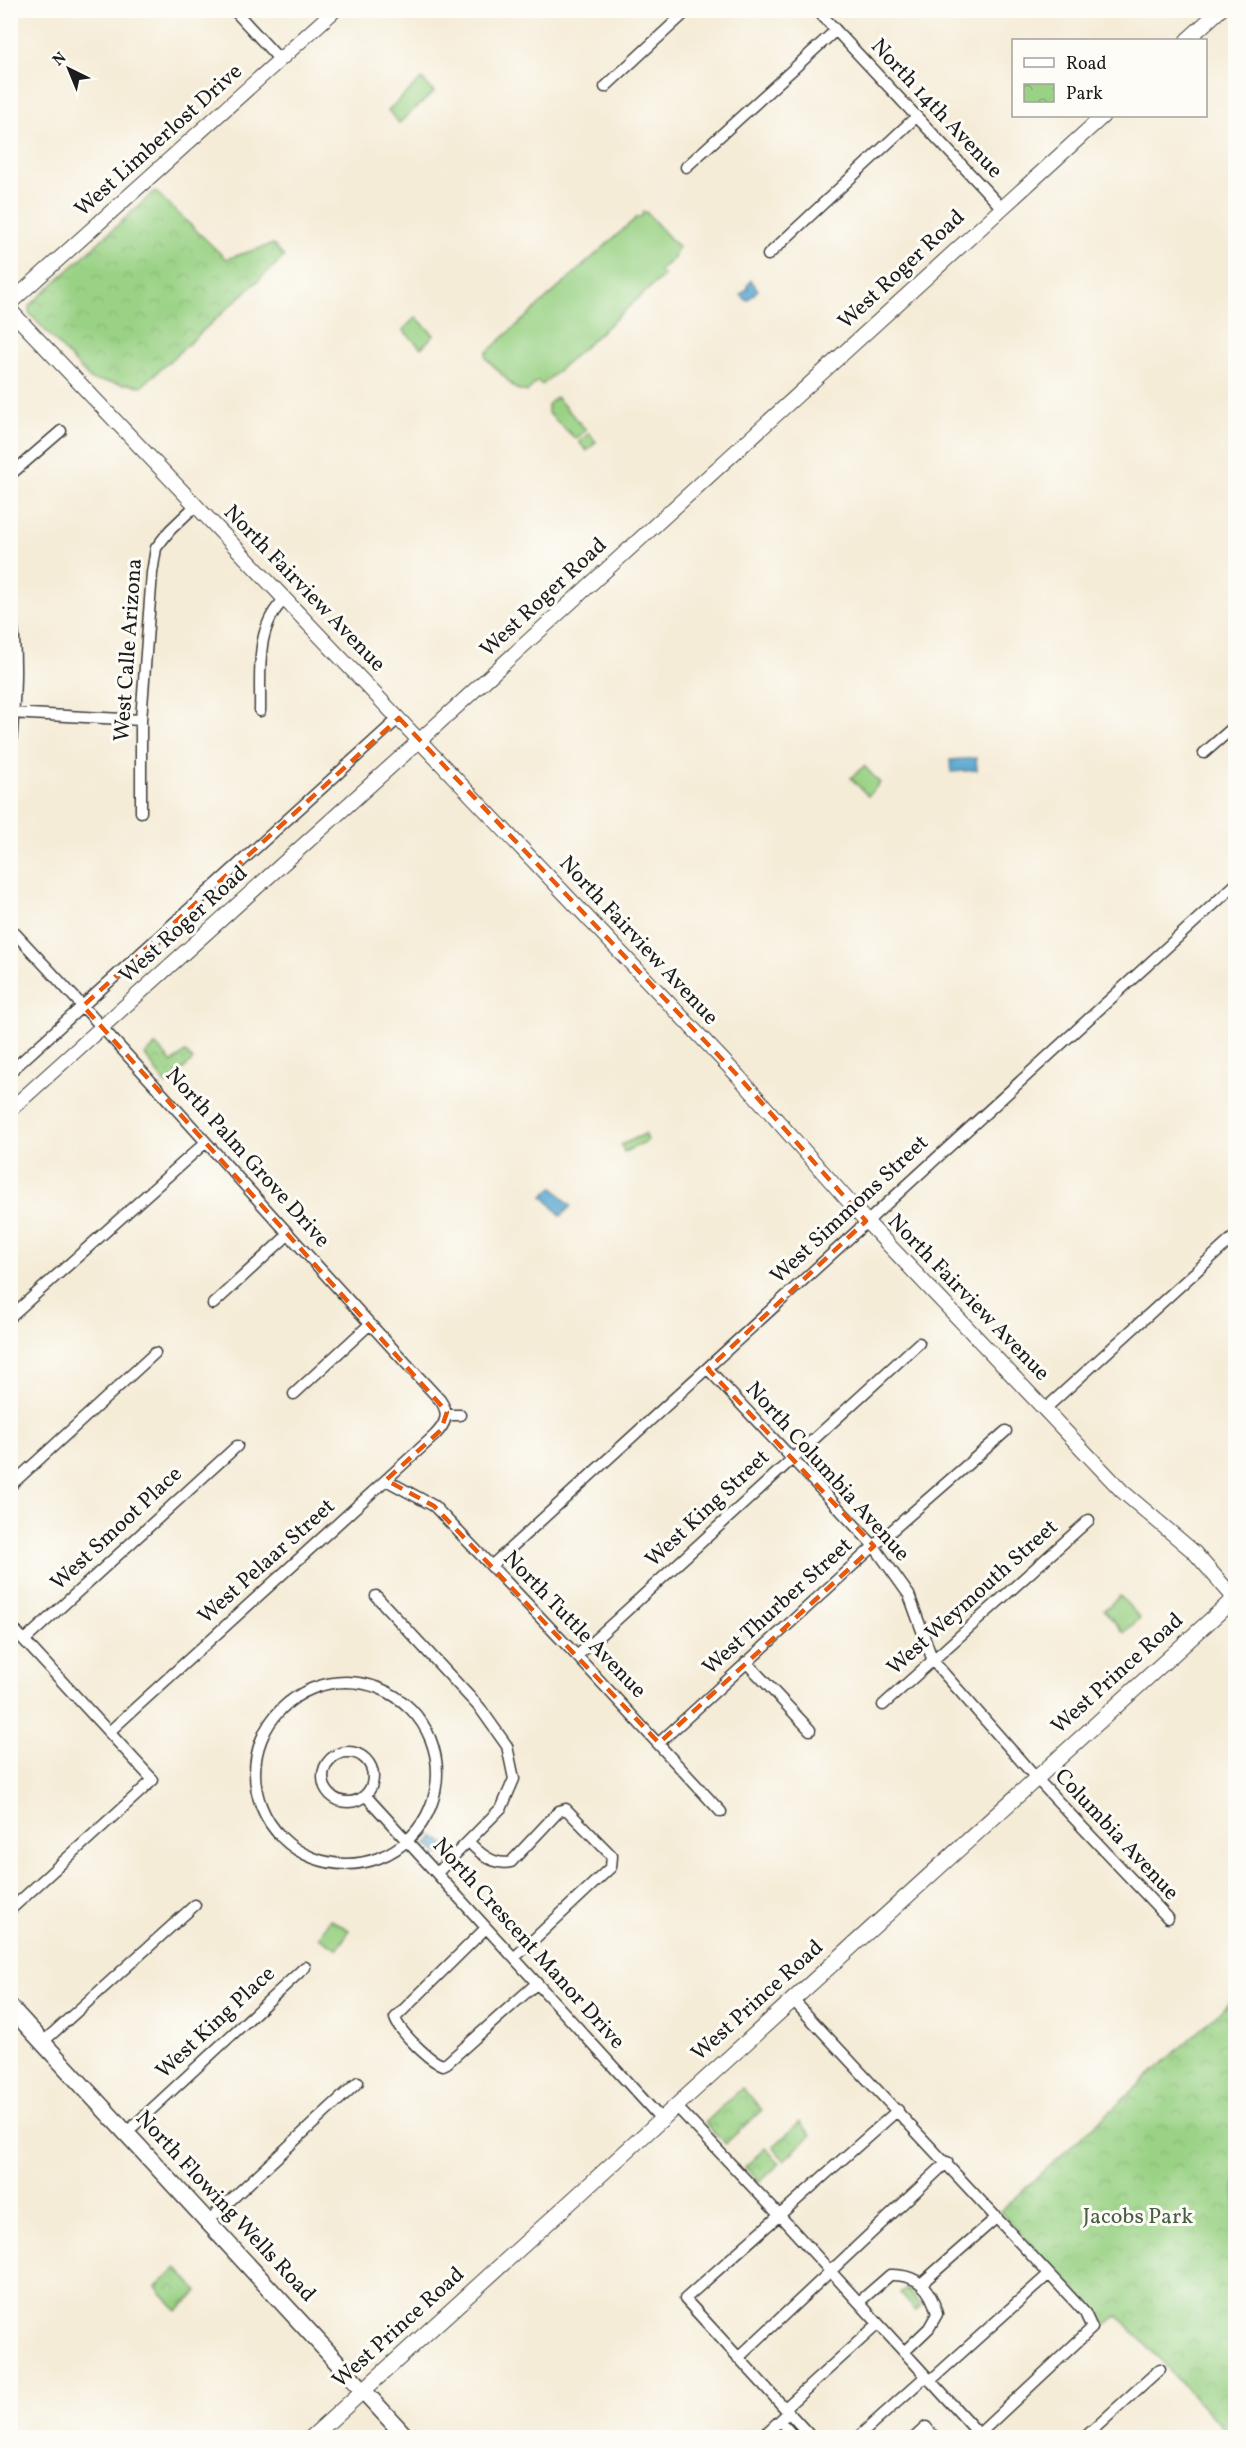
<svg xmlns="http://www.w3.org/2000/svg" width="1246" height="2448" viewBox="0 0 1246 2448" font-family="Vollkorn,serif">
<defs>
<pattern id="park-crowns" width="20" height="18" patternUnits="userSpaceOnUse" patternTransform="scale(1.5)"><rect width="20" height="18" fill="#9ad285"/><path d="M2 6a3 3 0 1 1 6 0M12 15a3 3 0 1 1 6 0" fill="none" stroke="#84b472"/></pattern>
</defs>
<rect width="100%" height="100%" fill="#fdfcf7"/>
<filter id="ink" filterUnits="userSpaceOnUse"><feTurbulence type="fractalNoise" baseFrequency=".0167" numOctaves="2"/><feDisplacementMap in="SourceGraphic" scale="12" xChannelSelector="R" yChannelSelector="G"/><feConvolveMatrix kernelMatrix="1 2 1 2 8 2 1 2 1" color-interpolation-filters="sRGB"/></filter>
<filter id="wash" filterUnits="userSpaceOnUse"><feTurbulence type="fractalNoise" baseFrequency=".008" numOctaves="4" result="noise"/><feDisplacementMap in="SourceGraphic" scale="24" xChannelSelector="R" yChannelSelector="G"/><feGaussianBlur stdDeviation="1.35" result="paint"/><feColorMatrix in="noise" values="0 0 0 0 0 0 0 0 0 0 0 0 0 0 0 0 0 1.4 0 .05"/><feComposite in="paint" operator="in"/></filter>
<g filter="url(#wash)">
<rect width="100%" height="100%" fill="#f5ecd7"/>
<!-- green -->
<path fill="#9ad285" stroke="#5b7750" stroke-width="1.5" d="M422,79L434,92L399,123L388,110Z
M643,212H646L678,247L674,258L659,271L664,275L542,385L537,381L527,392L516,389L486,358V353L636,218L642,216Z
M416,317L434,335L421,348L403,330Z
M556,397L586,430L576,439L548,413V405Z
M589,433L596,442L587,451L579,442Z
M864,766L880,783L868,796L851,778Z
M645,1134L647,1141L624,1152L621,1145Z
M1120,1596L1140,1618L1124,1633L1104,1610Z
M330,1919L349,1930L338,1949L319,1937Z
M906,2288L921,2305L916,2311L900,2293Z"/>
<!-- park -->
<path fill="url(#park-crowns)" stroke="#5b7750" stroke-width="1.5" d="M155,191L226,259L273,244L284,257L142,386L91,380L29,313V306Z
M156,1045L172,1063L185,1052L193,1060L166,1085L145,1055Z
M1235,1998L1236,2437L1232,2438L1118,2315L1106,2325L1000,2211Z
M742,2088L762,2110L725,2144L705,2123Z
M800,2122L811,2135L784,2160L773,2147Z
M765,2148L780,2163L760,2182L745,2167Z
M177,2268L198,2292L177,2311L156,2287Z"/>
<!-- water -->
<path fill="#57a6d1" stroke="#3a6176" stroke-width="1.5" d="M751,280L758,290L747,301L741,295L748,288L747,286Z
M976,758L977,770L951,772L950,760Z
M553,1187L571,1206L561,1216L543,1196Z
M433,1836L447,1845L441,1855L427,1845Z"/>
<g fill="none" stroke-linecap="round" stroke-linejoin="round">
<!-- stream -->
<path stroke="#57a6d1" stroke-width="3" d="M844,10H848"/>
</g>
</g>
<g filter="url(#ink)">
<g fill="none" stroke-linecap="round" stroke-linejoin="round">
<!-- minor casing -->
<g stroke="#3d3b38" stroke-width="13">
<path id="minor" d="M234,10L280,60
M817,10L1001,207
M605,87L688,10
M686,167L836,30
M768,255L916,117
M10,475L61,431
M10,608C19,655 14,708 10,756
M260,711C261,673 254,627 285,599
M10,713L141,720
M1204,753L1236,725
M141,812V720L152,573L156,548L170,530L195,506
M10,928C156,1083 295,1244 440,1400C450,1414 446,1424 434,1436L109,1732
M10,1072L399,718
M213,1304L289,1234
M10,1317L206,1142
M708,1369L874,1546L909,1595L933,1661L1036,1778L1168,1918
M294,1394L369,1325
M1045,1409L1236,1235
M447,1415H460
M386,1480L434,1506L577,1656L721,1812
M10,1486L155,1353
M491,1566L1236,884
M376,1596L480,1708L507,1746L514,1779L502,1807L437,1873
M10,1625L153,1780L10,1910
M25,1640L237,1446
M577,1656L919,1343
M746,1662L810,1730
M255 1773a91 91 0 1 1 182 0a91 91 0 1 1-182 0Z
M883,1705L1089,1520
M659,1743L874,1546L1006,1431
M323 1777a25 25 0 1 1 50 0a25 25 0 1 1-50 0Z
M365,1795L662,2120
M469,1842C479,1853 495,1866 511,1862L559,1811L566,1809L612,1856L611,1867L514,1958
M486,1928L395,2018C399,2031 430,2062 443,2065L447,2063L537,1983
M43,2042L195,1905
M676,2106L780,2216L979,2434L1092,2328L1085,2313L1076,2303L793,2000
M126,2133L305,1967
M207,2222L358,2082
M922,2283L997,2217
M859,2302L890,2275C917,2274 931,2288 937,2314L929,2328L904,2352
M738,2358L947,2162
M930,2381L1049,2274
M785,2408L878,2324
M780,2421L795,2438
M761,2438L789,2412
M812,2438L685,2299L898,2110
M857,2438L926,2376
M914,2438L926,2427L935,2438
M1084,2438L1160,2369"/>
</g>
<!-- tertiary casing -->
<g stroke="#3d3b38" stroke-width="16">
<path id="tertiary" d="M1187,40L1220,10
M10,303L335,10
M10,310L738,1076L866,1221L1122,1491L1194,1552L1236,1600
M10,1110L420,740L1103,116"/>
</g>
<!-- secondary casing -->
<g stroke="#3d3b38" stroke-width="17">
<path id="secondary" d="M311,2438L1236,1597"/>
</g>
<!-- primary casing -->
<g stroke="#3d3b38" stroke-width="19">
<path id="primary" d="M10,2007L407,2438"/>
</g>
<!-- minor -->
<use href="#minor" stroke="#fff" stroke-width="10"/>
<!-- tertiary -->
<use href="#tertiary" stroke="#fff" stroke-width="14"/>
<!-- secondary -->
<use href="#secondary" stroke="#fff" stroke-width="15"/>
<!-- primary -->
<use href="#primary" stroke="#fff" stroke-width="16"/>
</g>
</g>
<!-- marked area -->
<path fill="none" stroke="#e8590c" stroke-width="4.5" stroke-dasharray="12 8" stroke-linejoin="round" d="M399,718L738,1076L866,1221L708,1369L874,1546L659,1743L434,1506L386,1480L441,1430L447,1412L83,1006Z"/>
<g text-anchor="middle" dominant-baseline="central" stroke-width="6" stroke-linejoin="round" paint-order="stroke">
<!-- street labels -->
<g font-size="22" fill="#1c1c1c" stroke="#fdfcf7">
<text transform="translate(936 109) rotate(47)">North 14th Avenue</text>
<text transform="translate(159 141) rotate(-42)">West Limberlost Drive</text>
<text transform="translate(902 270) rotate(-43)">West Roger Road</text>
<text transform="translate(304 589) rotate(46)">North Fairview Avenue</text>
<text transform="translate(544 598) rotate(-43)">West Roger Road</text>
<text transform="translate(129 650) rotate(-86)">West Calle Arizona</text>
<text transform="translate(184 925) rotate(-42)">West Roger Road</text>
<text transform="translate(638 941) rotate(47)">North Fairview Avenue</text>
<text transform="translate(247 1158) rotate(48)">North Palm Grove Drive</text>
<text transform="translate(850 1210) rotate(-43)">West Simmons Street</text>
<text transform="translate(968 1298) rotate(46)">North Fairview Avenue</text>
<text transform="translate(827 1472) rotate(48)">North Columbia Avenue</text>
<text transform="translate(708 1509) rotate(-43)">West King Street</text>
<text transform="translate(117 1529) rotate(-43)">West Smoot Place</text>
<text transform="translate(267 1562) rotate(-42)">West Pelaar Street</text>
<text transform="translate(973 1598) rotate(-42)">West Weymouth Street</text>
<text transform="translate(778 1607) rotate(-42)">West Thurber Street</text>
<text transform="translate(574 1625) rotate(46)">North Tuttle Avenue</text>
<text transform="translate(1118 1674) rotate(-42)">West Prince Road</text>
<text transform="translate(1116 1835) rotate(47)">Columbia Avenue</text>
<text transform="translate(528 1944) rotate(48)">North Crescent Manor Drive</text>
<text transform="translate(758 2001) rotate(-42)">West Prince Road</text>
<text transform="translate(216 2023) rotate(-43)">West King Place</text>
<text transform="translate(225 2207) rotate(47)">North Flowing Wells Road</text>
<text transform="translate(399 2328) rotate(-42)">West Prince Road</text>
</g>
<!-- park labels -->
<g font-size="22" fill="#485c41" stroke="#fdfcf7">
<text x="1138" y="2217">Jacobs Park</text>
</g>
</g>
<!-- margin -->
<rect width="1246" height="2448" fill="none" stroke="#fdfcf7" stroke-width="36"/>
<!-- legend -->
<rect x="1012" y="39" width="195" height="78" fill="#fdfcf7" stroke="#a3a29f" stroke-width="1.5"/>
<rect x="1024" y="58" width="30" height="9" fill="#ffffff" stroke="#a3a29f" stroke-width="1.5"/>
<text x="1066" y="69" font-size="18" fill="#1c1c1c">Road</text>
<rect x="1024" y="84" width="30" height="18" fill="url(#park-crowns)" stroke="#a3a29f" stroke-width="1.5"/>
<text x="1066" y="99" font-size="18" fill="#1c1c1c">Park</text>
<!-- north arrow -->
<g transform="translate(69 69) rotate(317)" stroke="#fdfcf7" stroke-width="4.5" paint-order="stroke">
<path d="M0-4.5L10 22L0 15L-10 22Z" fill="#1c1c1c"/>
<text y="-9" font-size="16" font-weight="bold" text-anchor="middle" fill="#1c1c1c">N</text>
</g>
</svg>
